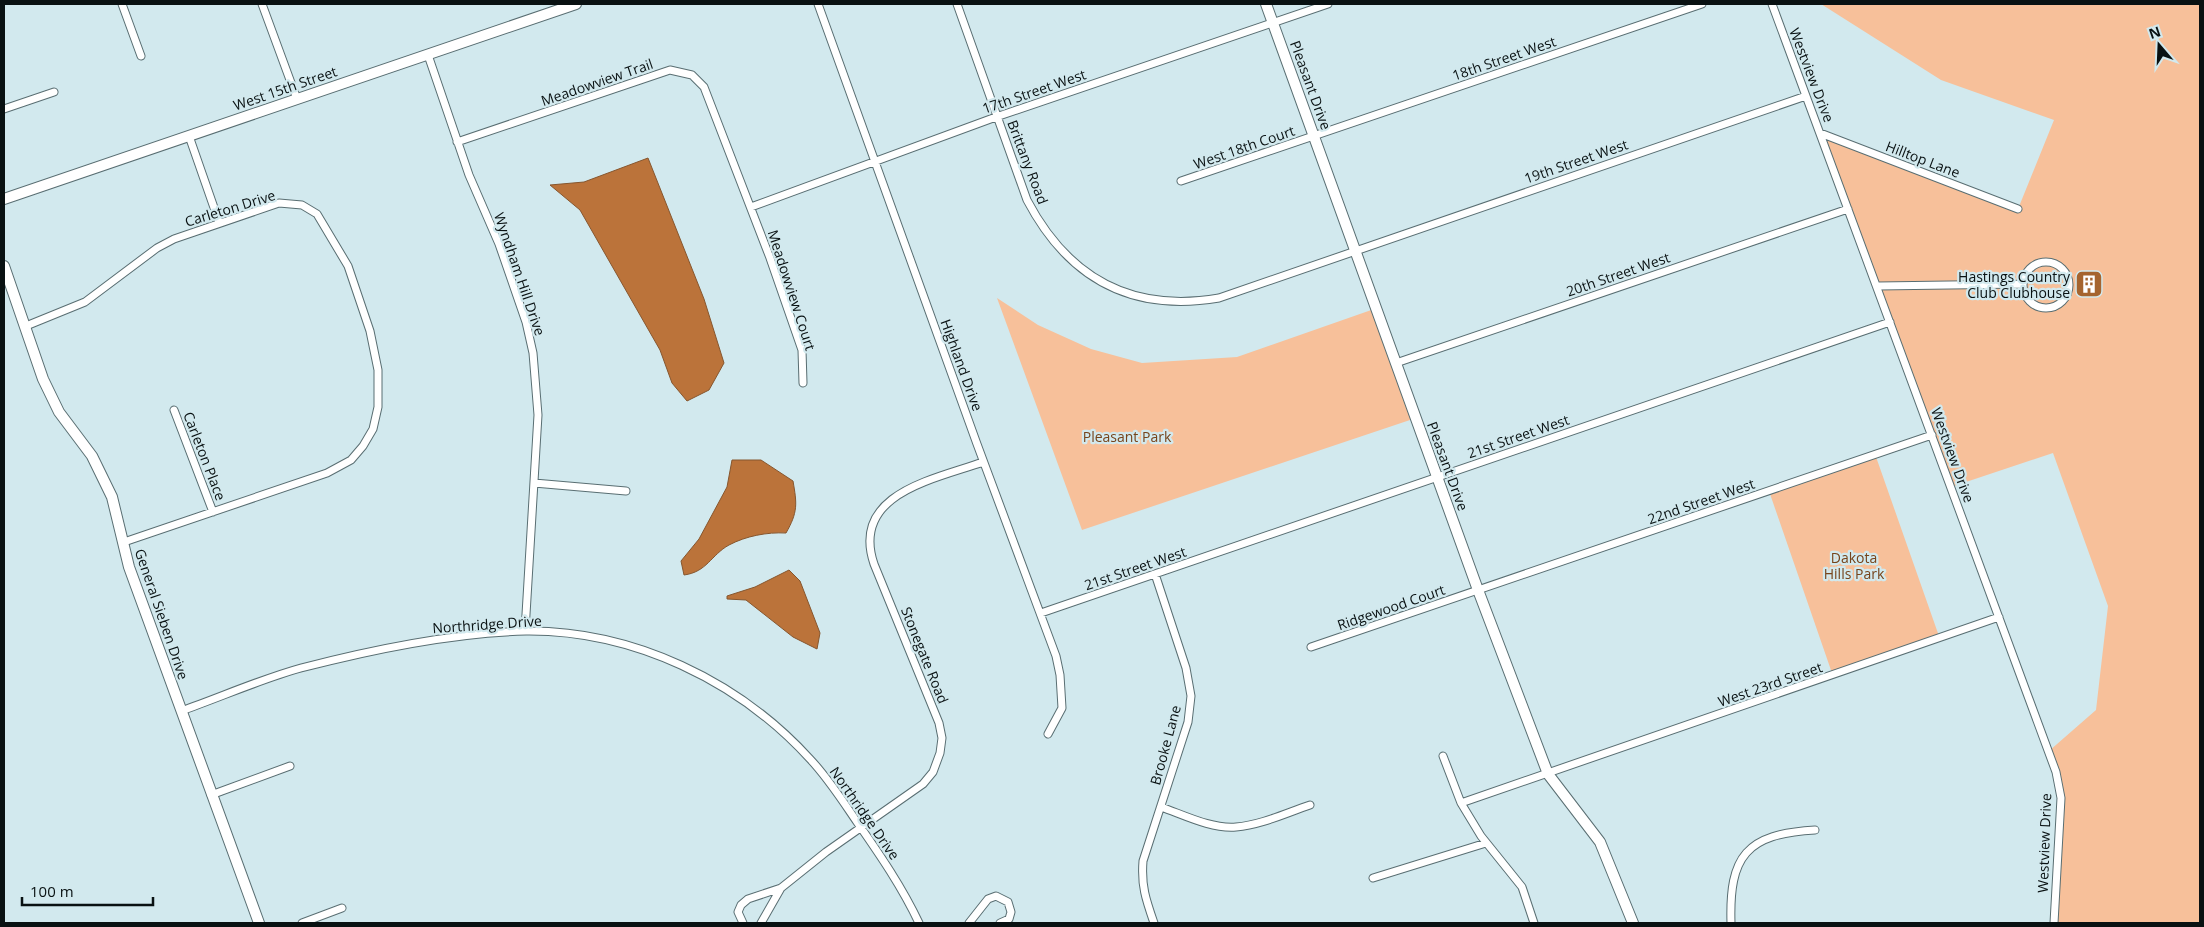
<svg xmlns="http://www.w3.org/2000/svg" width="2204" height="927" viewBox="0 0 2204 927" font-family="'Open Sans',sans-serif">
<rect width="100%" height="100%" fill="#d2e9ee"/>
<!-- green -->
<path fill="#f7c09a" d="M1821,4H2200V923H2054L2061,798L2049,751L2096,710L2108,606L2053,453L1951,487L1820,133L2018,209L2054,120L1941,80Z
M997,298L1038,325L1091,349L1142,363L1237,357L1377,308L1416,418L1082,530Z
M1875,454L1940,639L1833,676L1769,491Z"/>
<!-- water -->
<path fill="#bb733a" stroke="#86562e" d="M648,158L704,299L724,363L709,390L687,401L672,383L660,350L580,210L550,185L584,182Z
M732,460H761L793,481C797,504 798,512 786,533C767,532 746,536 729,545C711,555 707,572 684,575L681,561L699,539L727,487Z
M789,570L800,581L820,633L817,649L793,637L746,600L727,599V596L730,595L755,587Z"/>
<g fill="none" stroke-linecap="round" stroke-linejoin="round">
<!-- street casing -->
<g stroke="#596e72" stroke-width="9">
<path id="street" d="M122,4L141,56
M262,4L297,99
M818,4L977,444L1056,656L1060,675L1062,708L1048,734
M957,4L1027,200C1068,278 1131,313 1219,298L1806,96
M1772,4L2056,772L2061,798L2054,923
M428,55L469,175L499,244L526,322L533,353L538,415L525,631
M4,109L54,92
M1820,133L2018,209
M189,136L219,222
M457,142L670,70L692,75L704,87L770,258L802,350L803,383
M1181,181L1702,4
M751,207L996,117L1328,4
M2023 285a23 23 0 1 1 46 0a23 23 0 1 1-46 0Z
M1878,286L2022,284
M26,326L85,302L157,248L174,239L279,203L302,205L317,214L348,266L370,331L378,370V407L373,429L363,446L351,460L327,473L124,542
M1396,363L1848,209
M174,410L213,512
M534,483L626,491
M1041,613L1890,322
M1311,647L1932,435
M181,711C221,697 261,679 301,668C374,649 451,633 526,631C633,630 739,681 810,759C828,778 842,800 857,822C880,855 902,887 919,923
M1443,756L1461,803
M211,795L290,766
M1161,807C1184,815 1211,829 1236,827C1261,825 1286,813 1310,805
M1373,878L1486,843
M302,923L342,908
M743,923L738,912L741,905L748,899L781,888L826,852L923,784L933,772L940,753L942,738L939,723L874,564C850,493 936,479 983,462
M761,923L781,888
M969,923L988,899L996,896L1008,902L1011,912L1009,919L1000,923
M1154,923C1146,900 1141,886 1143,861L1188,722L1191,696L1186,668L1155,574
M1534,923L1522,887L1481,836L1461,803L1999,617
M1731,923C1729,856 1746,834 1815,830"/>
</g>
<!-- secondary casing -->
<g stroke="#596e72" stroke-width="12">
<path id="secondary" d="M1266,4L1478,590L1548,774L1600,842L1633,923
M4,199L576,4
M4,266L43,379L59,412L92,456L112,497L129,567L259,923"/>
</g>
<!-- street -->
<use href="#street" stroke="#fff" stroke-width="7"/>
<!-- secondary -->
<use href="#secondary" stroke="#fff" stroke-width="10"/>
</g>
<!-- icons -->
<defs>
<g id="building-square" transform="scale(1.4375)"><rect x="-9" y="-9" width="18" height="18" rx="4" fill="#a5642f" stroke="#d2e9ee"/><path d="M-4-6H4V6H1V3H-1V6H-4ZM-2.5-4.3h1.7v1.8h-1.7ZM.8-4.3h1.7v1.8H.8ZM-2.5-1h1.7V.8h-1.7ZM.8-1h1.7V.8H.8Z" fill="#fff"/></g>
</defs>
<g fill-rule="evenodd">
<use href="#building-square" x="2089" y="284"/>
</g>
<g text-anchor="middle" dominant-baseline="central" stroke-width="4.5" stroke-linejoin="round" paint-order="stroke">
<!-- street labels -->
<g font-size="14" fill="#091112" stroke="#d2e9ee">
<text transform="translate(1504 58) rotate(-19)">18th Street West</text>
<text transform="translate(1812 75) rotate(69)">Westview Drive</text>
<text transform="translate(597 82) rotate(-19)">Meadowview Trail</text>
<text transform="translate(1311 85) rotate(70)">Pleasant Drive</text>
<text transform="translate(285 88) rotate(-19)">West 15th Street</text>
<text transform="translate(1034 91) rotate(-19)">17th Street West</text>
<text transform="translate(1244 147) rotate(-19)">West 18th Court</text>
<text transform="translate(1923 159) rotate(21)">Hilltop Lane</text>
<text transform="translate(1576 161) rotate(-19)">19th Street West</text>
<text transform="translate(1028 162) rotate(69)">Brittany Road</text>
<text transform="translate(230 208) rotate(-17)">Carleton Drive</text>
<text transform="translate(520 274) rotate(71)">Wyndham Hill Drive</text>
<text transform="translate(1618 274) rotate(-19)">20th Street West</text>
<text transform="translate(792 290) rotate(72)">Meadowview Court</text>
<text transform="translate(962 365) rotate(70)">Highland Drive</text>
<text transform="translate(1518 436) rotate(-19)">21st Street West</text>
<text transform="translate(1953 455) rotate(70)">Westview Drive</text>
<text transform="translate(205 456) rotate(69)">Carleton Place</text>
<text transform="translate(1448 466) rotate(70)">Pleasant Drive</text>
<text transform="translate(1701 501) rotate(-19)">22nd Street West</text>
<text transform="translate(1135 568) rotate(-19)">21st Street West</text>
<text transform="translate(1391 607) rotate(-19)">Ridgewood Court</text>
<text transform="translate(162 614) rotate(71)">General Sieben Drive</text>
<text transform="translate(487 624) rotate(-4)">Northridge Drive</text>
<text transform="translate(925 655) rotate(68)">Stonegate Road</text>
<text transform="translate(1770 684) rotate(-19)">West 23rd Street</text>
<text transform="translate(1165 745) rotate(-75)">Brooke Lane</text>
<text transform="translate(865 813) rotate(55)">Northridge Drive</text>
<text transform="translate(2044 843) rotate(-88)">Westview Drive</text>
</g>
<!-- poi labels -->
<g font-size="14" fill="#091112" stroke="#d2e9ee" text-anchor="end">
<text x="2070" y="276">Hastings Country<tspan x="2070" dy="16">Club Clubhouse</tspan></text>
</g>
<!-- park labels -->
<g font-size="14" fill="#76441b" stroke="#d2e9ee">
<text x="1127" y="436">Pleasant Park</text>
<text x="1854" y="557">Dakota<tspan x="1854" dy="16">Hills Park</tspan></text>
</g>
</g>
<!-- border -->
<rect width="2204" height="927" fill="none" stroke="#091112" stroke-width="10"/>
<!-- north arrow -->
<g transform="translate(2159 45) rotate(341)" stroke="#d2e9ee" stroke-width="4" paint-order="stroke">
<path d="M0-4L9 19L0 12L-9 19Z" fill="#091112"/>
<text y="-8" font-size="14" font-weight="bold" text-anchor="middle" fill="#091112">N</text>
</g>
<!-- scale -->
<path d="M22 897v8h131v-8" fill="none" stroke="#091112" stroke-width="2.5"/>
<text x="30" y="897" font-size="15" fill="#091112" stroke="#d2e9ee" stroke-width="4" paint-order="stroke">100 m</text>
</svg>
